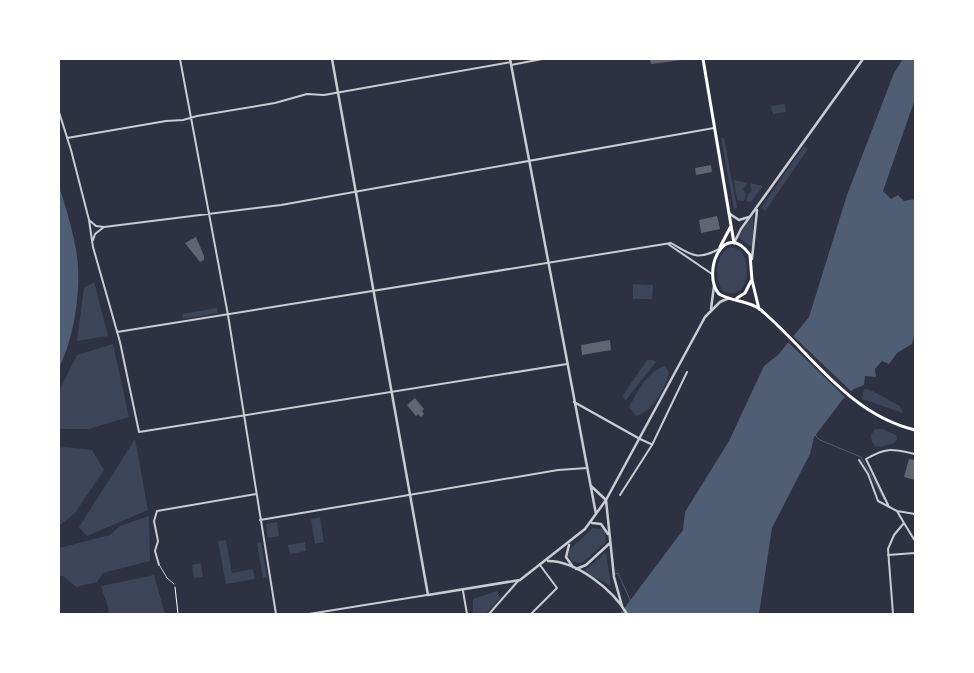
<svg xmlns="http://www.w3.org/2000/svg" width="974" height="673" viewBox="0 0 974 673" font-family="Commissioner,sans-serif">
<rect width="100%" height="100%" fill="#2d3142"/>
<!-- green -->
<path fill="#3c4559" d="M785,104L786,112L773,114L771,106Z
M721,138H724L737,208L734,209Z
M804,146L808,149L765,211L761,208Z
M734,180L748,183L743,189L746,194L744,201L737,200Z
M750,183L763,186L751,202L746,201L748,194L752,191Z
M753,215V248L738,237Z
M732,247L740,250C753,263 748,304 723,291C713,279 715,251 732,247Z
M94,282L108,336L77,341L84,288Z
M633,284L653,285L652,299H633Z
M217,308V313L183,319L182,314Z
M113,344L129,417L89,429H59V391L77,355Z
M647,360H653L656,362L625,401L623,395Z
M665,366L669,372C666,388 652,412 636,416L629,407C637,393 648,370 665,366Z
M864,389C871,388 891,402 900,406L903,413L862,399Z
M875,429H883L896,435L897,439L895,443L880,447L875,446L872,442L871,435Z
M135,439L148,510L87,536L79,527Z
M66,447L92,450L104,470L75,513L59,526V448Z
M149,516L150,561L103,573L97,582L76,587L63,576H59V548L110,535L120,526Z
M320,517L324,542L315,544L311,519Z
M277,522L279,536L268,538L266,524Z
M593,528L602,529L605,532L606,542L582,563L573,562L568,556L570,549Z
M226,540L232,573L253,569L255,579L226,584L218,541Z
M261,542L267,577L263,578L257,543Z
M305,542L306,551L290,554L288,545Z
M606,552L611,586L584,571Z
M201,563L203,577L194,578L192,565Z
M154,575L165,614H110L101,586Z
M497,591L500,598L486,614H473V599Z"/>
<!-- water -->
<path fill="#4f5d75" d="M903,59H915V99L883,191L891,199L898,195L904,201L915,199V332L912,344L897,353L889,364L882,361L875,369L876,377L865,376L864,385L854,389L843,399L814,437L810,454L772,528L759,614H620L683,530L685,512L729,441L764,366L778,355L809,317L847,195L894,73Z
M59,186C67,211 76,240 78,266C80,298 73,340 59,368Z"/>
<!-- pier -->
<path fill="#2d3142" d="M792,335L853,393L847,399L787,341Z"/>
<g fill="none" stroke-linecap="round" stroke-linejoin="round">
<!-- stream -->
<path stroke="#4f5d75" stroke-width="1" d="M815,435L820,440L861,457L884,499
M615,574L618,573L631,602"/>
</g>
<!-- building -->
<path fill="#626471" d="M650,59H683V60L651,64Z
M711,165L712,172L696,175L695,168Z
M717,216L720,229L701,233L699,220Z
M196,237L204,256V260L200,262L185,243Z
M610,340L611,350L582,355L581,345Z
M415,398L424,409L422,411L424,414L421,417L418,414L416,416L407,405Z
M909,459L915,460V480L904,477Z"/>
<g fill="none" stroke-linecap="round" stroke-linejoin="round">
<!-- path -->
<path stroke="#fff" stroke-width="1" d="M175,587L178,614"/>
<!-- service -->
<path stroke="#caccd0" stroke-width="1" d="M160,566L167,578L174,584"/>
<!-- minor -->
<path stroke="#caccd0" stroke-width="2" d="M180,59L228,315L276,614
M511,65L542,59
M59,112L71,150L89,220L93,247L120,342L139,432L567,364
M67,138L166,121L183,120L197,116L275,103L307,94L324,95L511,62
M89,220L96,226L104,227
M93,240L95,234L104,227L281,205L714,128
M668,244L712,274
M117,332L671,243C691,255 697,261 719,249
M640,439L651,444
M859,460L868,474L878,501L897,511L904,523L894,535L888,549L893,614
M620,495L652,445L687,372
M889,507L866,459C887,447 892,449 915,454
M897,511L915,514
M260,520L558,470L587,468
M904,523L915,541
M888,555L915,553
M159,565L155,551L158,541L154,521L157,511L256,494
M463,591L467,614
M309,614L427,595
M489,614L518,581
M531,614L557,588L540,565"/>
<!-- tertiary -->
<path stroke="#caccd0" stroke-width="2.5" d="M332,59L428,595L520,580L585,529L606,500L705,317L720,302L729,298
M510,59L596,514
M730,214L739,220L749,217
M734,243L741,229L863,59
M752,259L757,210
M711,309L714,286
M574,402L640,439
M591,486L606,500L614,577L622,606
M592,523L601,524L608,534
M569,545L566,557L573,567
M548,561C577,561 613,590 627,614
M576,569L586,565L610,543"/>
<!-- secondary -->
<path stroke="#fff" stroke-width="3" d="M703,59L734,243
M720,247L731,226
M737,298L745,293L751,281
M759,309L752,280L750,255C724,218 701,273 719,294C732,302 749,300 761,310C811,353 848,414 915,430"/>
</g>
<!-- border -->
<rect width="974" height="673" fill="none" stroke="#ffffff" stroke-width="120"/>
</svg>
